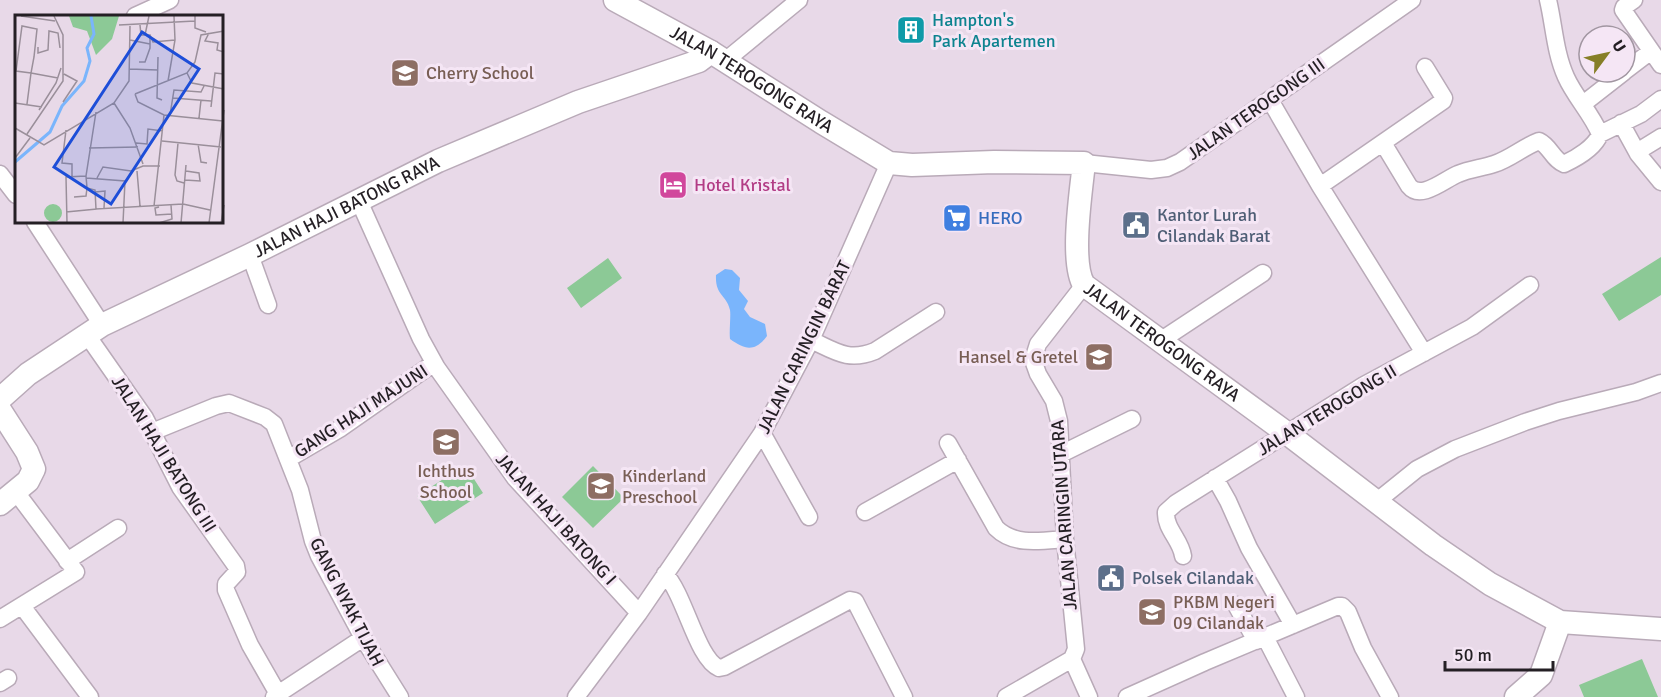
<svg xmlns="http://www.w3.org/2000/svg" width="1661" height="697" viewBox="0 0 1661 697" font-family="Signika,sans-serif">
<rect width="100%" height="100%" fill="#e8d9e8"/>
<!-- green -->
<path fill="#8cc996" d="M1661,257V295L1619,321L1602,294Z
M608,258L622,278L581,308L567,288Z
M465,465L483,493L435,524L417,496Z
M593,466L624,498L593,528L562,497Z
M1642,659L1658,697H1584L1579,685Z"/>
<!-- water -->
<path fill="#7ab5fc" d="M725,269L732,270L740,278L739,290L748,301L744,309L750,317L765,324L767,336C755,352 745,350 730,339C729,331 731,316 730,310C726,294 715,296 716,275Z"/>
<g fill="none" stroke-linecap="round" stroke-linejoin="round">
<!-- street casing -->
<g stroke="#b9aab8" stroke-width="19">
<path id="street" d="M1548,0C1554,25 1555,53 1566,77C1575,97 1591,113 1600,134
M1634,0L1624,7L1623,10L1661,65
M135,16L170,0
M725,61L799,0
M1625,71L1650,52
M1270,100L1320,186L1424,353
M1583,104L1624,72
M1621,123L1638,154
M1600,134L1641,114L1661,99
M1661,137L1640,150L1638,154L1661,182
M1383,143L1409,186C1421,201 1445,179 1458,174C1469,169 1482,168 1494,164C1510,159 1523,147 1539,141C1550,146 1553,160 1564,164C1577,158 1595,147 1600,134
M1084,163L1151,170L1167,168L1180,162L1412,0
M0,174L16,195
M1320,186L1443,101L1444,98L1425,67
M359,201L421,339L437,368L515,478L639,613
M35,222L102,325
M250,255L268,305
M87,335L145,418L180,487L236,566L237,572L226,584V590L250,645L278,694L274,697
M811,340C835,351 848,362 875,351L936,312
M1160,341L1263,273
M152,432L216,406L229,403L265,417L274,424L300,490L313,541L319,556L363,638L400,697
M762,433L809,517
M948,443L996,528C1014,546 1041,541 1065,539
M1061,454L1132,419
M288,459L341,428L434,363
M1215,478L1228,501L1249,548L1293,625
M1376,502L1417,469L1455,449L1525,422L1559,411L1636,392L1661,383
M865,512L958,460
M1183,556C1181,540 1165,529 1166,512L1176,503L1364,385L1472,327L1530,285
M67,561L118,528
M665,574C685,595 697,659 719,668L724,667L850,600L855,601L904,697
M1236,605L1256,641
M22,606L90,697
M0,619L76,572L16,492
M1265,637L1296,697
M1072,659L1076,649L1065,539L1059,421L1054,401L1038,374L1033,360L1038,344L1084,285
M1072,659L1089,697
M0,683L8,678
M278,694L363,638
M576,697L639,613L762,433L811,340L889,163
M1006,697L1072,659
M1127,697L1205,662L1338,606H1342L1348,612L1363,648L1390,697"/>
</g>
<!-- secondary casing -->
<g stroke="#b9aab8" stroke-width="25">
<g id="secondary">
<path id="s1" d="M615,0L711,52L821,122L889,163L912,165L994,162L1084,163C1081,191 1070,263 1084,285L1288,434L1433,545L1490,584L1560,622L1661,629"/>
<path id="s2" d="M0,399L28,374L102,325L250,255L438,161L578,102L699,61L711,52"/>
<path d="M0,410L27,452L34,469L28,481L0,504"/>
<path d="M1516,697L1541,675L1560,622"/>
</g>
</g>
<!-- street -->
<use href="#street" stroke="#fff" stroke-width="16"/>
<!-- secondary -->
<use href="#secondary" stroke="#fff" stroke-width="22"/>
</g>
<!-- icons -->
<defs>
<g id="building-square" transform="scale(1.5)"><rect x="-9" y="-9" width="18" height="18" rx="4" fill="#0f9aa8" stroke="#f5e6f5"/><path d="M-4-6H4V6H1V3H-1V6H-4ZM-2.5-4.3h1.7v1.8h-1.7ZM.8-4.3h1.7v1.8H.8ZM-2.5-1h1.7V.8h-1.7ZM.8-1h1.7V.8H.8Z" fill="#fff"/></g>
<g id="school-square" transform="scale(1.5)"><rect x="-9" y="-9" width="18" height="18" rx="4" fill="#8d6e63" stroke="#f5e6f5"/><path d="M0-5L7-2L0 1L-7-2ZM-4 1L0 2.5L4 1V4Q0 6-4 4Z" fill="#fff"/></g>
<g id="hotel-square" transform="scale(1.5)"><rect x="-9" y="-9" width="18" height="18" rx="4" fill="#d1479c" stroke="#f5e6f5"/><path d="M-6-4.5h1.5V1H6V5H4.5V3h-9V5H-6ZM-4 0a1.8 1.8 0 1 1 3.6 0ZM.5 0V-2.5h3Q6-2.5 6 0Z" fill="#fff"/></g>
<g id="supermarket-square" transform="scale(1.5)"><rect x="-9" y="-9" width="18" height="18" rx="4" fill="#3f7fe0" stroke="#f5e6f5"/><path d="M-6-5.5h2.5l.6 2H6L4.5 2H-2.5L-4.4-4H-6ZM-1.5 3.2a1.3 1.3 0 1 0 .1 0ZM3 3.2a1.3 1.3 0 1 0 .1 0Z" fill="#fff"/></g>
<g id="civic-square" transform="scale(1.5)"><rect x="-9" y="-9" width="18" height="18" rx="4" fill="#5c6f8a" stroke="#f5e6f5"/><path d="M-.6-6.5H3V-4.5H.6V-3L4-1V1h2V6H-6V1h2V-1L-.6-3ZM-1.2 2.5V6h2.4V2.5Z" fill="#fff"/></g>
</defs>
<g fill-rule="evenodd">
<use href="#building-square" x="911" y="30"/>
<use href="#school-square" x="405" y="73"/>
<use href="#hotel-square" x="673" y="185"/>
<use href="#supermarket-square" x="957" y="218"/>
<use href="#civic-square" x="1136" y="225"/>
<use href="#school-square" x="1099" y="357"/>
<use href="#school-square" x="446" y="442"/>
<use href="#school-square" x="601" y="486"/>
<use href="#civic-square" x="1111" y="578"/>
<use href="#school-square" x="1152" y="612"/>
</g>
<g text-anchor="middle" dominant-baseline="central" stroke-width="6" stroke-linejoin="round" paint-order="stroke">
<!-- culture labels -->
<g font-size="18" fill="#0d838f" stroke="#f5e6f5" text-anchor="start">
<text x="932" y="20">Hampton's<tspan x="932" dy="21">Park Apartemen</tspan></text>
</g>
<!-- education labels -->
<g font-size="18" fill="#785e54" stroke="#f5e6f5" text-anchor="start">
<text x="426" y="73">Cherry School</text>
<text x="1078" y="357" text-anchor="end">Hansel &amp; Gretel</text>
<text x="446" y="471" text-anchor="middle">Ichthus<tspan x="446" dy="21">School</tspan></text>
<text x="622" y="476">Kinderland<tspan x="622" dy="21">Preschool</tspan></text>
<text x="1173" y="602">PKBM Negeri<tspan x="1173" dy="21">09 Cilandak</tspan></text>
</g>
<!-- street labels -->
<g font-size="18" fill="#241f24" stroke="#f5e6f5">
<text stroke="none"><textPath href="#s1" startOffset="158">JALAN TEROGONG RAYA</textPath></text>
<text transform="translate(1256 109) rotate(-35)">JALAN TEROGONG III</text>
<text stroke="none"><textPath href="#s2" startOffset="398">JALAN HAJI BATONG RAYA</textPath></text>
<text stroke="none"><textPath href="#s1" startOffset="734">JALAN TEROGONG RAYA</textPath></text>
<text transform="translate(804 347) rotate(-64)">JALAN CARINGIN BARAT</text>
<text transform="translate(1327 410) rotate(-31)">JALAN TEROGONG II</text>
<text transform="translate(361 411) rotate(-33)">GANG HAJI MAJUNI</text>
<text transform="translate(164 454) rotate(58)">JALAN HAJI BATONG III</text>
<text transform="translate(1064 515) rotate(-94)">JALAN CARINGIN UTARA</text>
<text transform="translate(556 519) rotate(48)">JALAN HAJI BATONG I</text>
<text transform="translate(347 602) rotate(63)">GANG NYAK TIJAH</text>
</g>
<!-- hotel labels -->
<g font-size="18" fill="#b23c85" stroke="#f5e6f5" text-anchor="start">
<text x="694" y="185">Hotel Kristal</text>
</g>
<!-- service labels -->
<g font-size="18" fill="#4e5e75" stroke="#f5e6f5" text-anchor="start">
<text x="1157" y="215">Kantor Lurah<tspan x="1157" dy="21">Cilandak Barat</tspan></text>
<text x="1132" y="578">Polsek Cilandak</text>
</g>
<!-- shop labels -->
<g font-size="18" fill="#366cbe" stroke="#f5e6f5" text-anchor="start">
<text x="978" y="218">HERO</text>
</g>
</g>
<!-- overview -->
<g transform="translate(15 15)">
<rect width="208" height="208" fill="#e8d9e8"/>
<path d="M54,1H104L97,24L81,40L72,16L58,12ZM29 198a9 9 0 1 1 18 0a9 9 0 1 1-18 0Z" fill="#8cc996"/>
<path fill="none" stroke="#7ab5fc" stroke-width="3" d="M0,147L35,117L47,91L69,66L75,46L72,33L79,19L76,1"/>
<path fill="none" stroke="#9a8f9a" stroke-width="1.5" d="M6,1L40,6M180,1V13L191,17M104,10L180,6M194,18L190,26L203,28L202,35L209,37M130,20L134,1M135,20L138,27L160,25M115,25L135,29M23,32V38L33,35L34,16L43,18L45,33M143,42L142,83L147,85M124,47H130L135,33V20H126L125,10M114,54L143,55M172,58L177,68L209,74M153,66L160,25L159,1M120,79L172,58L180,47L186,20L209,16M120,79L123,87L149,100L208,106M158,83L196,86M48,87L62,66L49,59M0,88L27,92M99,88L115,113L128,149M12,89L16,58L19,42L22,14L7,11L1,56L16,58L43,63M196,92L200,58L209,59M24,95L41,68L46,53M81,97L71,161L72,173L80,175L81,194L168,189L195,195M155,100L159,75L186,77L189,71M184,103L186,85M0,113L29,130L99,88L114,66L115,11M51,115L47,148L57,149V161M12,119L48,66V20L39,1M147,126L206,132M121,128L132,129L133,114L148,116M163,128L160,160L162,166L169,168M183,129L186,147L192,148M74,133L123,132M0,143L15,123M122,156L125,191M71,163L110,166L108,208M82,163L88,152L116,156L128,151H145M170,165L185,166L184,158L171,156M80,177L90,176L89,193M59,182L71,181L72,173M139,191L149,100M144,192L140,193L141,200L157,199M51,197L82,194M52,208L51,162L71,161M144,208L157,204L156,190M166,208L171,150M194,208L209,95M206,208L209,190"/>
<path fill="#1d4ed8" fill-opacity="0.15" stroke="#1d4ed8" stroke-width="3" d="M127,17L184,54L96,189L39,152Z"/>
<rect width="208" height="208" fill="none" stroke="#241f24" stroke-width="3"/>
</g>
<!-- north arrow -->
<g transform="translate(1607 54) rotate(57)"><circle r="28" fill="#f5e6f5" stroke="#a196a1" stroke-width="1.5"/>
<path d="M0-4.5L10 22L0 15L-10 22Z" fill="#867f27"/>
<text y="-9" font-size="16" font-weight="bold" text-anchor="middle" fill="#241f24">U</text>
</g>
<!-- scale -->
<path d="M1445 661v9h108v-9" fill="none" stroke="#241f24" stroke-width="3"/>
<text x="1454" y="661" font-size="18" fill="#241f24" stroke="#f5e6f5" stroke-width="4.5" paint-order="stroke">50 m</text>
</svg>
